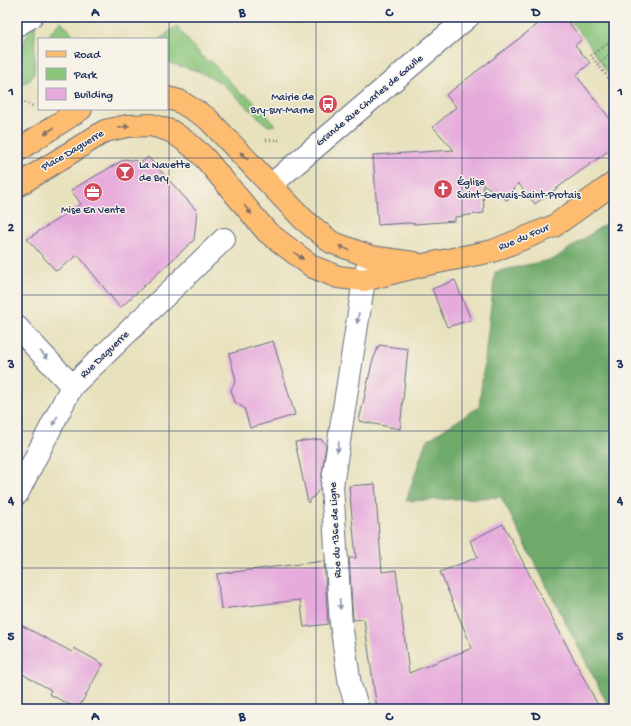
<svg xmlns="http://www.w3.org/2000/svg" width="631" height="726" viewBox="0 0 631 726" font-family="'Gochi Hand',sans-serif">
<rect width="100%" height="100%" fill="#f7f3e8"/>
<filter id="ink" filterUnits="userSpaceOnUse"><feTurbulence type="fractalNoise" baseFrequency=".025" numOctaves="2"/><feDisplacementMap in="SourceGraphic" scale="8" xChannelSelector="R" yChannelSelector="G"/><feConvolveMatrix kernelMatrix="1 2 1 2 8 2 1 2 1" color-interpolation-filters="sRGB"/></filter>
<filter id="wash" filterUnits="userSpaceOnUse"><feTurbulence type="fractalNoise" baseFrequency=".012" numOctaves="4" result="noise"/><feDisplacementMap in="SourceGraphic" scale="16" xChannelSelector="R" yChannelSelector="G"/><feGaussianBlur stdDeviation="0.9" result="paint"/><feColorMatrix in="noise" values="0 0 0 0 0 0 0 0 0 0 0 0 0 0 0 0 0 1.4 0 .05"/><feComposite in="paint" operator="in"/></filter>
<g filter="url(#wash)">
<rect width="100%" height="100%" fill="#e8e1bd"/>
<!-- green -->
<path fill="#8ac57a" stroke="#527a6c" d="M567,17H614V83L588,42Z
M61,21L77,39H48L52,30Z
M35,24L34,73L29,81L17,85V60L29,30Z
M176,26L207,62L210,60L243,96L246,94L276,125L268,126L221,83L198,71L167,62V39H160Z"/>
<!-- forest -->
<path fill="#6faa6a" stroke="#456c64" d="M614,218V545L607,561L614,573V709H610L501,497L406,501L426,441L479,407L495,272L554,259Z"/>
<g id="blocks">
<!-- building -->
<path fill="#e6abdc" d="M547,17H564L582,39L575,45L590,63L576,75L614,124V147L535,204L518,183L507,200L483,184L484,213L455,217V221L415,224L408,223L378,225L373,155L454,150L433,127L456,107L446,95Z
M148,157L197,211L194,240L120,308L78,255L56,271L27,239L81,204L71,190L125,159L142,162Z
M455,280L471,320L447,327L432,289Z
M273,341L295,415L250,428L244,408L235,402L231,390L236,380L229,354Z
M379,345L408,349L400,429L359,421L372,363Z
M321,439L326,445L320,489L308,503L295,442Z
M375,484L382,572L396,570L409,673L472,648L440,572L478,557L470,541L503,524L600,709H377L364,619L353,620L349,558H356L349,486Z
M324,561L328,624L304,627L300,600L221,609L217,574Z
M17,623L72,652L74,648L103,664L78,709L49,694L51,690L17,671Z"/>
</g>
</g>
<g filter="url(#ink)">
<use href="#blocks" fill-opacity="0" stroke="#636d7f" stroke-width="1"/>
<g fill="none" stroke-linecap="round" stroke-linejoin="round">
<!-- minor casing -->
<g stroke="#636d7f" stroke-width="24">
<path id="minor" d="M17,25L31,17
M272,184L468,17
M17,327L72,386
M17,494L72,386L224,239
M358,709L350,685L341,624L332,486L364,280L369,262"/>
</g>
<!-- major casing -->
<g stroke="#636d7f" stroke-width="24">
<path id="major" d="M167,98L179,101L207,118L303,219L331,242L371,257L414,263
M17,151L81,109
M17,186L105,131L127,126L151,125L171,131L188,143L203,156L267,232L313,267L338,277L364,280L423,265L493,251L554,226L614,183"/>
</g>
<!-- path -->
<path stroke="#636d7f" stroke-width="2.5" stroke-dasharray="1 3" stroke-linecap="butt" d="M614,38L591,56L614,85
M598,64L614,51
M17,99L35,107
M266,140H281"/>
<!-- minor -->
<use href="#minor" stroke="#fff" stroke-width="22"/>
<!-- major -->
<use href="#major" stroke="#fdbc70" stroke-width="22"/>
</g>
<!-- one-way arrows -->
<defs><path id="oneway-solid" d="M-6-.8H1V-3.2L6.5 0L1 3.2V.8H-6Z"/></defs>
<g fill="#816e66">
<use href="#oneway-solid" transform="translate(124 127) rotate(-11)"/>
<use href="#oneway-solid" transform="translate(49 131) rotate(147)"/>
<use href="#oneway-solid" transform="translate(244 156) rotate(-134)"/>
<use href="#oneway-solid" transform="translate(248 210) rotate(51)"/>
<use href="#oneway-solid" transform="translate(344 248) rotate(-158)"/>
<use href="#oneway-solid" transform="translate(299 256) rotate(37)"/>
</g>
<g fill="#8d97ae">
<use href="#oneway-solid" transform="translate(358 318) rotate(99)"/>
<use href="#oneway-solid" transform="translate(44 355) rotate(47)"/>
<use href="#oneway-solid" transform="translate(55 421) rotate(117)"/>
<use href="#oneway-solid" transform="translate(338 447) rotate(99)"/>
<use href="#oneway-solid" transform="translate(340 604) rotate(86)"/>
</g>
</g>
<!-- grid -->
<path fill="none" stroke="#1b2f5e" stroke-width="1" stroke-opacity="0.55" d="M169,17V709M316,17V709M462,17V709M17,158H614M17,295H614M17,431H614M17,568H614"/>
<!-- icons -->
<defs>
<g id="bus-disc" transform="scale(1)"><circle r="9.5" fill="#d1495b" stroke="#f7f3e8"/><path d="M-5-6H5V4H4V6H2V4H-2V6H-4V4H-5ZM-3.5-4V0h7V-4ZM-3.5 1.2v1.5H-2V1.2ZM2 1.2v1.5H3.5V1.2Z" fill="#fff"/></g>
<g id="bar-disc" transform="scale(1)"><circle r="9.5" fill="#d1495b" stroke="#f7f3e8"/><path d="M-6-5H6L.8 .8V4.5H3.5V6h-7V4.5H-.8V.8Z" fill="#fff"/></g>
<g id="church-disc" transform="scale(1)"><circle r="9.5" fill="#d1495b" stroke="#f7f3e8"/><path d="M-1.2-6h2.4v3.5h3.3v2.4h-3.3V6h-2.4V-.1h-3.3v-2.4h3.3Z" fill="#fff"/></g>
<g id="office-disc" transform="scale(1)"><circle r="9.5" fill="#d1495b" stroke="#f7f3e8"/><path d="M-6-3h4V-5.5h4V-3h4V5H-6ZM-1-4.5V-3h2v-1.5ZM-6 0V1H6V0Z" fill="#fff"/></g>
</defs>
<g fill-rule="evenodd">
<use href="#bus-disc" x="328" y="104"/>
<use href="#bar-disc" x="125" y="172"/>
<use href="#church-disc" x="443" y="189"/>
<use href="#office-disc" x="93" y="192"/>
</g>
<g text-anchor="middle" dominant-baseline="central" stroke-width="3" stroke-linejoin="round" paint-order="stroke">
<!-- poi labels -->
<g font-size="11" fill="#1b2f5e" stroke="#f7f3e8" text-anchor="start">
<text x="314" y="98" text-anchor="end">Mairie de<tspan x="314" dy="13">Bry-sur-Marne</tspan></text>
<text x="139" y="166">La Navette<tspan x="139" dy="13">de Bry</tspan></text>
<text x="457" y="183">Église<tspan x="457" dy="13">Saint-Gervais-Saint-Protais</tspan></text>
<text x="93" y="211" text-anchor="middle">Mise En Vente</text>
</g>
<!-- street labels -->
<g font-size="11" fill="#1b2f5e" stroke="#f7f3e8">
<text transform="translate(370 101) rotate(-40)">Grande Rue Charles de Gaulle</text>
<text transform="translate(73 151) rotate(-31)">Place Daguerre</text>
<text transform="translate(524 238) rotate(-23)">Rue du Four</text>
<text transform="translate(105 355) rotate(-44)">Rue Daguerre</text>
<text transform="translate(336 530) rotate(-93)">Rue du 136e de Ligne</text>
</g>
</g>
<!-- margin -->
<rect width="631" height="726" fill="none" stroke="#f7f3e8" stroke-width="44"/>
<!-- legend -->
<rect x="38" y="38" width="130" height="72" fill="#f7f3e8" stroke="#9fa5b1"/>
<rect x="46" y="51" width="20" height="6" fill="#fdbc70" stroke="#9fa5b1"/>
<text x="74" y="58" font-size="12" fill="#1b2f5e">Road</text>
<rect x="46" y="68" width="20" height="12" fill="#8ac57a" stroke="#9fa5b1"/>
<text x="74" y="78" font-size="12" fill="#1b2f5e">Park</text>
<rect x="46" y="88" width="20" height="12" fill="#e6abdc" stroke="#9fa5b1"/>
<text x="74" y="98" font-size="12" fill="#1b2f5e">Building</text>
<rect x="22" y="22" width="587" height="682" fill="none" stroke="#1b2f5e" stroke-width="1.5"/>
<g font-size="13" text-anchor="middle" font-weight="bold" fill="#1b2f5e">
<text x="95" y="16">A</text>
<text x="242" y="16">B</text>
<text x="389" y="16">C</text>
<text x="536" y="16">D</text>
<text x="11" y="95">1</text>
<text x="620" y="95">1</text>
<text x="11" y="231">2</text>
<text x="620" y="231">2</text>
<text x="11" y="368">3</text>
<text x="620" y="368">3</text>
<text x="11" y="504">4</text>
<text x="620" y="504">4</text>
<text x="11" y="640">5</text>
<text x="620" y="640">5</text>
<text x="95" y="720">A</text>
<text x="242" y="720">B</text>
<text x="389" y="720">C</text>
<text x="536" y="720">D</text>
</g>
</svg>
